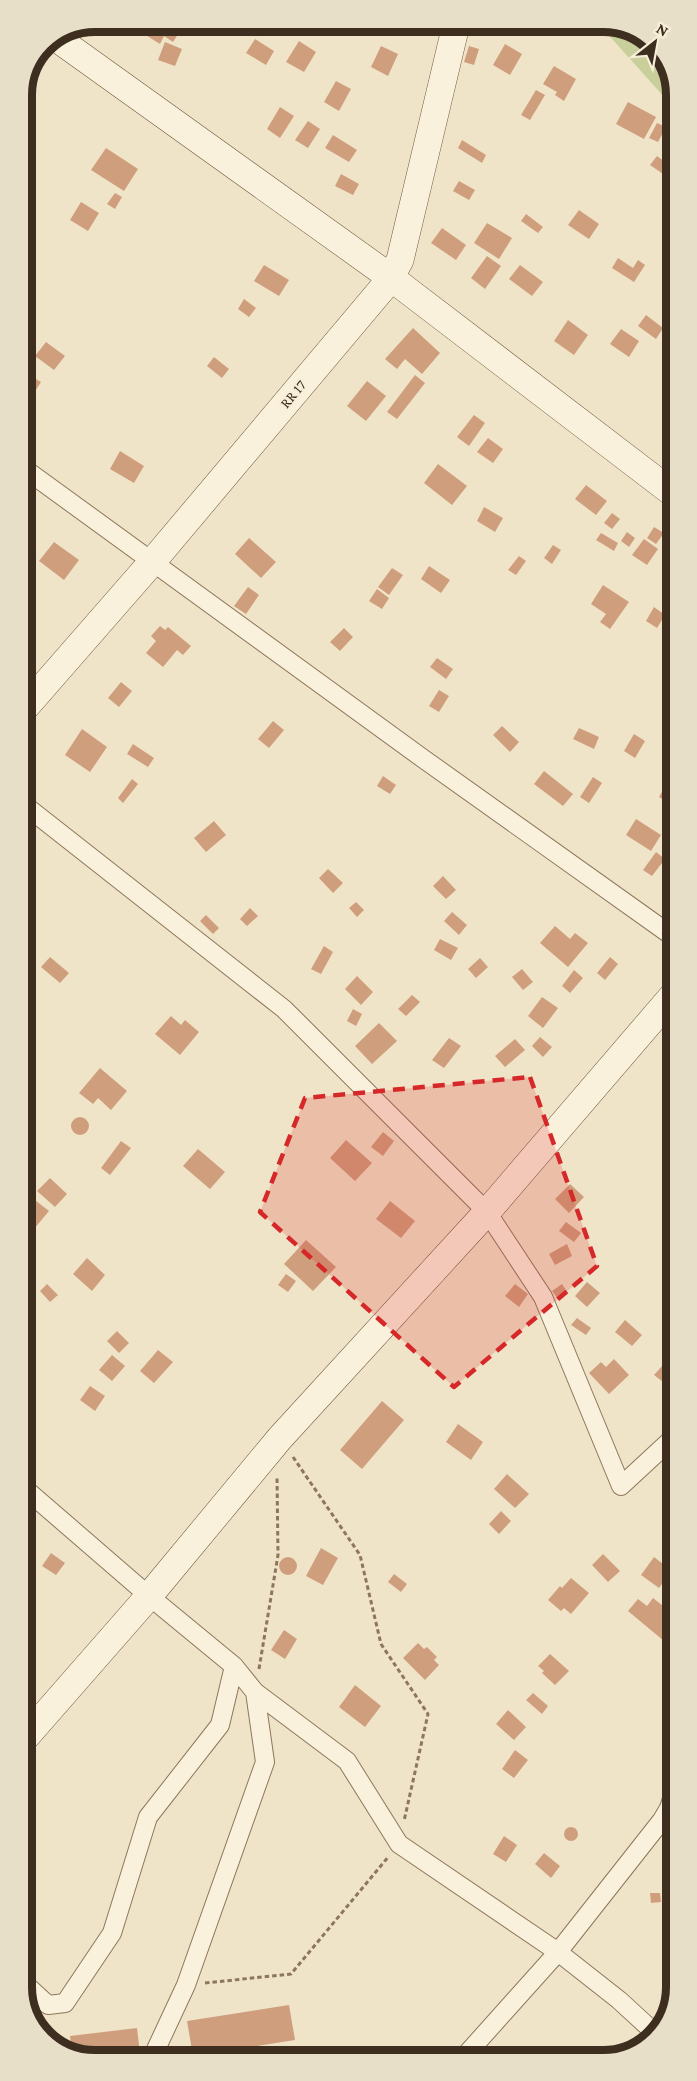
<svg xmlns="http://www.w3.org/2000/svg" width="697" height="2081" viewBox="0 0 697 2081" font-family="'Crimson Pro',serif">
<rect width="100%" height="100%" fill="#f0e4c8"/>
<!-- green -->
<path fill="#c9cf9b" d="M605,21L651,39L674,76V108L605,31Z"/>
<!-- building -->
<path fill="#cf9f7d" d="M152,21H178L184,25L173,42L164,36L160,44L144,34Z
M255,39L274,51L266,65L246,53Z
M299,41L316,52L304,72L286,62Z
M165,42L182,49L175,66L158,60Z
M505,44L522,54L510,75L493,65Z
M381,46L398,54L388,76L371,67Z
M469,46L479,49L474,65L464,62Z
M554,66L576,79L564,101L555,95L557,92L543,84Z
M336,81L351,89L339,111L324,102Z
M536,90L545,95L530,120L521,115Z
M628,102L656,117L644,139L616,124Z
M280,107L294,116L280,138L267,129Z
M308,121L320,129L308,148L295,140Z
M657,123L666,127L658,142L649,138Z
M333,135L357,150L349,162L325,148Z
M462,140L486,155L482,163L458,148Z
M106,148L138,169L124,191L91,170Z
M657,156L672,167L666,176L650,165Z
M341,174L359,184L353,195L335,186Z
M459,181L475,190L469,200L453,191Z
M115,193L122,197L115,209L107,204Z
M81,202L99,213L88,231L70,220Z
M579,210L599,224L589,239L568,225Z
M526,214L543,227L538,233L521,221Z
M487,223L512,238L499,259L474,243Z
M442,228L466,245L456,260L431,243Z
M487,256L501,266L485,289L471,278Z
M618,258L633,268L638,260L645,265L634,282L612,268Z
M264,265L289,280L279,296L254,281Z
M520,265L543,282L532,296L509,279Z
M244,299L256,308L249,317L238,309Z
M646,315L663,328L656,339L638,326Z
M568,320L588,335L574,355L554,341Z
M413,328L440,353L422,374L405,359L397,369L385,359Z
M621,329L639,341L629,357L610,344Z
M46,342L65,356L54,370L35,356Z
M214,357L229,369L222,378L207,366Z
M21,370L41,382L27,404L22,401Z
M415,375L425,383L397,419L387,412Z
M367,381L386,396L366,421L347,406Z
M474,415L485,423L469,446L457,437Z
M488,438L503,449L493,463L477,452Z
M120,451L144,466L134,483L110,469Z
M438,464L467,486L452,505L424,483Z
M586,485L607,501L596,515L575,499Z
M484,507L503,518L495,532L477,521Z
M612,513L620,519L612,529L604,523Z
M654,527L664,533L656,544L647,538Z
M627,532L635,538L629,547L621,541Z
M601,533L618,543L614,551L596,540Z
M249,538L276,562L261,578L235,554Z
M644,539L658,549L647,565L632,555Z
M54,542L79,560L64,580L39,561Z
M553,545L561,550L552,564L544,558Z
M519,556L526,561L516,575L508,570Z
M429,566L450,580L441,593L421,579Z
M392,568L403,575L389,595L378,587Z
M603,585L629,602L610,629L600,622L606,614L591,604Z
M248,587L259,595L246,614L234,606Z
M377,589L389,598L382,609L369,601Z
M654,607L665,615L657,628L646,621Z
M160,626L165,630L168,627L191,646L183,655L177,650L163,667L146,653L156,641L151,636Z
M344,628L353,637L340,651L330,642Z
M437,658L453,669L446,679L430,667Z
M121,682L132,691L119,707L108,698Z
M439,690L449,696L439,712L429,706Z
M273,721L284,730L269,748L258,739Z
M502,726L519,742L510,752L493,735Z
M579,728L599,737L594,749L573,739Z
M82,729L107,747L90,772L65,755Z
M634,734L645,741L635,758L624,751Z
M133,744L154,758L148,767L127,754Z
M544,771L573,794L563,806L534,784Z
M672,774L674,776V806L659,797Z
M383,776L396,785L390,794L377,786Z
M593,777L602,783L589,803L580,797Z
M132,779L138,784L123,803L118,798Z
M636,819L661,835L651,851L626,835Z
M214,821L226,835L206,852L194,838Z
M656,852L665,859L652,876L643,870Z
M328,869L343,883L333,893L319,878Z
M675,869V890L664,881Z
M443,876L456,890L446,899L433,886Z
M356,902L364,910L357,917L349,908Z
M250,908L258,916L247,926L240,919Z
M452,912L467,925L459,935L444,921Z
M206,915L219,928L213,934L200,921Z
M555,926L570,939L575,933L588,943L568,967L540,943Z
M440,939L458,948L451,960L434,950Z
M324,946L333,952L321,974L311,969Z
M50,957L69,973L60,983L41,967Z
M610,957L618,964L605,980L597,973Z
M480,958L488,967L476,978L468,969Z
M522,969L533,982L523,990L512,977Z
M574,970L583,978L570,993L562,986Z
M357,976L373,992L361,1005L345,989Z
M412,995L420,1002L406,1016L398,1009Z
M542,997L558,1008L543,1028L528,1016Z
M353,1009L362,1014L356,1026L347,1021Z
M171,1016L181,1025L185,1020L199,1032L180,1055L155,1034Z
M379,1023L397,1041L372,1064L355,1046Z
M540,1037L552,1047L543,1057L532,1046Z
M449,1038L461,1046L444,1068L432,1060Z
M515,1039L525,1050L505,1067L495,1056Z
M100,1068L127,1091L111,1110L98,1098L93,1104L79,1093Z
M71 1126a9 9 0 1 1 18 0a9 9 0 1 1-18 0Z
M383,1132L394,1141L383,1156L371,1147Z
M346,1140L372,1163L355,1181L330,1158Z
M121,1141L131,1148L110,1175L101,1168Z
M198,1149L225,1172L210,1189L183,1166Z
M50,1178L67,1194L55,1207L37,1191Z
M570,1184L584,1197L569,1213L555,1199Z
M22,1190L49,1211L24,1241L23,1240Z
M390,1201L415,1221L401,1238L376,1219Z
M566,1222L581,1233L574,1242L559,1231Z
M306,1240L336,1267L313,1291L284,1264Z
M567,1244L572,1256L555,1265L549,1254Z
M87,1258L105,1275L92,1291L73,1274Z
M286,1274L296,1281L288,1292L278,1285Z
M587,1282L600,1293L587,1307L575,1296Z
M47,1284L58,1295L50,1302L40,1291Z
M515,1284L528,1294L519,1307L505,1296Z
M562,1284L567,1292L558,1299L552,1291Z
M577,1318L591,1328L586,1335L571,1325Z
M625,1320L642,1335L632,1346L615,1332Z
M117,1331L129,1343L119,1353L107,1341Z
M158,1350L173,1362L154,1383L140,1371Z
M112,1355L125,1366L112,1381L99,1370Z
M614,1359L629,1375L609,1394L589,1373L601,1362L606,1367Z
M663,1365L675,1374V1383L671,1388L654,1375Z
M90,1386L105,1396L95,1411L80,1400Z
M382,1401L404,1420L362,1469L340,1450Z
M458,1424L483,1442L471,1460L446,1442Z
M507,1474L529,1494L515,1508L494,1489Z
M501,1511L511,1521L499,1534L489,1524Z
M321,1548L338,1558L323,1585L306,1576Z
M51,1553L65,1563L56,1575L42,1566Z
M603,1554L620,1571L608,1582L592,1565Z
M654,1557L672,1571L659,1588L641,1575Z
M279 1566a9 9 0 1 1 18 0a9 9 0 1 1-18 0Z
M394,1574L407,1584L401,1592L388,1582Z
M571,1578L589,1593L571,1614L564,1608L561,1611L548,1600L560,1586L562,1588Z
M653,1598L676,1616V1651L628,1611L638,1599L647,1606Z
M284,1630L297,1639L285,1659L271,1650Z
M418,1643L424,1649L427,1647L437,1657L434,1660L439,1665L425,1680L403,1658Z
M550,1654L569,1671L555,1685L542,1673L544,1671L538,1666Z
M355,1685L381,1706L365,1727L339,1707Z
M533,1693L548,1706L542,1714L526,1700Z
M508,1710L526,1727L514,1740L496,1724Z
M515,1750L528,1760L514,1778L502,1769Z
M564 1834a7 7 0 1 1 14 0a7 7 0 1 1-14 0Z
M504,1836L517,1845L506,1862L493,1854Z
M544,1853L560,1866L551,1878L535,1864Z
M34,1860V1888H23V1861Z
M650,1893H660L661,1902L651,1903Z
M289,2005L295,2040L193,2056L187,2021Z
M137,2028L140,2054L90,2060L72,2052L70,2036Z"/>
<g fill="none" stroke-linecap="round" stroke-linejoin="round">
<!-- street casing -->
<g stroke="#8d765c" stroke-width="20">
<path id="street" d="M22,467L425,760L675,938
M22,803L284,1009L487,1212L543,1297L621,1486L675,1436
M23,1487L149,1596L234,1666L255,1692L347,1761L399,1844L558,1952L619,2000L656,2034
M23,1982L48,2005L65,2003L112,1933L148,1817L220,1725L234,1666
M463,2058L558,1952L662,1820L669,1808L676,1787
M151,2060L186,1985L265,1762L255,1692"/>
</g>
<!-- secondary casing -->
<g stroke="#6f573f" stroke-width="28">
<path id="secondary" d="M55,37L390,277L674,494
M22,711L153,561L387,283L400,260L457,21
M23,1740L149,1596L280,1438L487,1212L675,993"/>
</g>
<!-- path -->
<path stroke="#8d765c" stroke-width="3" stroke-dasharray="4.5 3" stroke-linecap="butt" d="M293,1457L360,1555L381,1644L428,1714L404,1821
M259,1669L278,1555L277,1476
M205,1983L291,1974L389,1856"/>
<!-- street -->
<use href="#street" stroke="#faf1dc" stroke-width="18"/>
<!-- secondary -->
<use href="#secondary" stroke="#faf1dc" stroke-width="27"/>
</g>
<!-- marked area -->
<path fill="#d62828" fill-opacity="0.2" stroke="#d62828" stroke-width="4.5" stroke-dasharray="12 8" stroke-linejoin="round" d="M530,1077L597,1266L454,1387L260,1212L305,1098Z"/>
<g text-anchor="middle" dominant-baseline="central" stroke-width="4.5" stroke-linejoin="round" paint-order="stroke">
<!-- street labels -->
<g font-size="15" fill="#3d2e20" stroke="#f7eed8">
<text transform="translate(293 394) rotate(-50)">RR 17</text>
</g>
</g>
<!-- crop -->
<path d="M0 0H697V2081H0ZM95 32H603A63 63 0 0 1 666 95V1987A63 63 0 0 1 603 2050H95A63 63 0 0 1 32 1987V95A63 63 0 0 1 95 32Z" fill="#e8dfc9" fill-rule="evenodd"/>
<path fill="none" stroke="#3d2e20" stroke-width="8" d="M95 32H603A63 63 0 0 1 666 95V1987A63 63 0 0 1 603 2050H95A63 63 0 0 1 32 1987V95A63 63 0 0 1 95 32Z"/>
<!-- north arrow -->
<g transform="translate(655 42) rotate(31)" stroke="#f7eed8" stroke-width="4.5" paint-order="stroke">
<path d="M0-4.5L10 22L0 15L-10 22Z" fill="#3d2e20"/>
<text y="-9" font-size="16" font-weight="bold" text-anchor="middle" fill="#3d2e20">N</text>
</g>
</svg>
